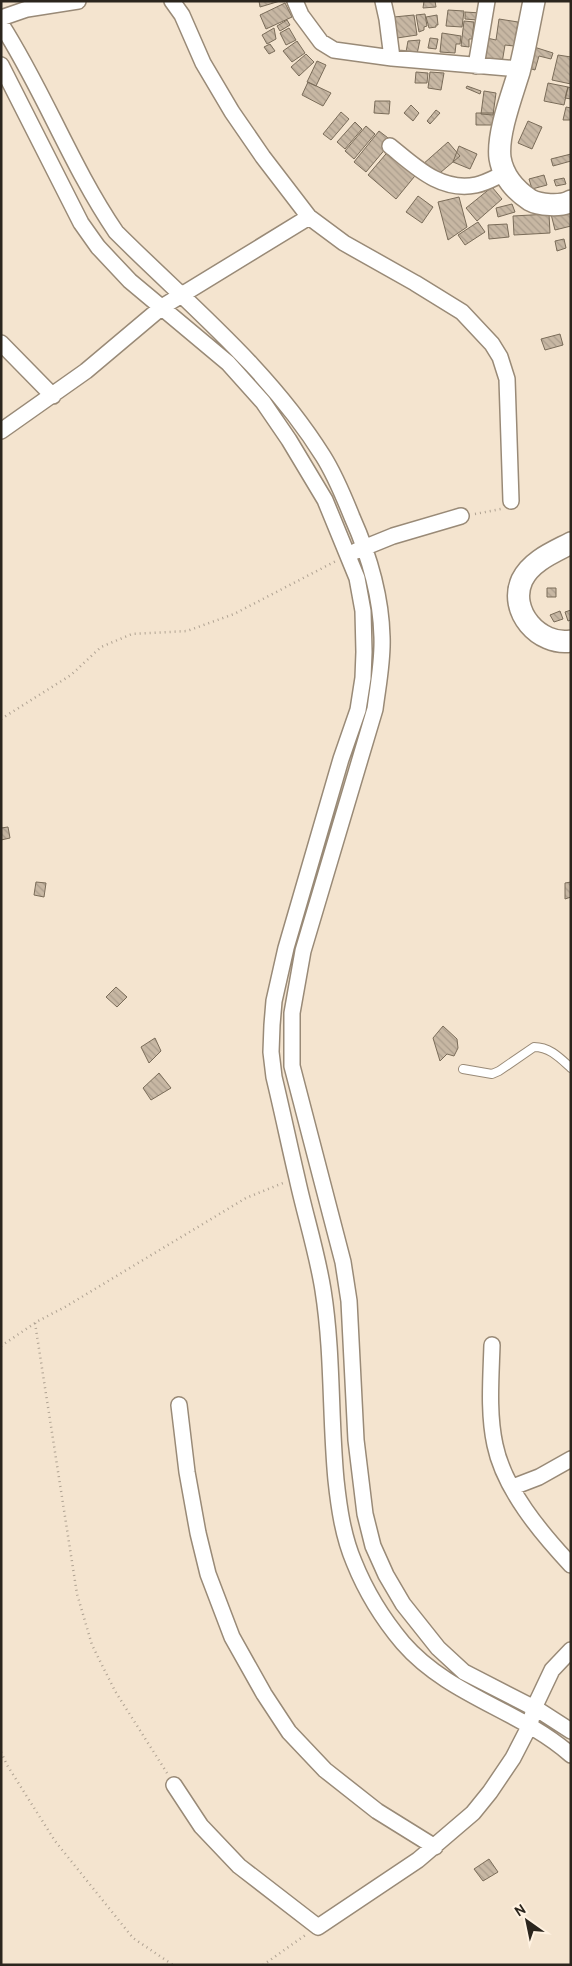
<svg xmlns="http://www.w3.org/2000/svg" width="572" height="1966" viewBox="0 0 572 1966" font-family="Overpass,sans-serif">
<defs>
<pattern id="building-back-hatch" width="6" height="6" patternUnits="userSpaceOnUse" patternTransform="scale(1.25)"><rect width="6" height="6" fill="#c7b7a3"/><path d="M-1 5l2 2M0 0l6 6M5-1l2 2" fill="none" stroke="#ab9d8c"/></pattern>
</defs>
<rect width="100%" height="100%" fill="#f4e4cf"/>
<!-- building -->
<path fill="url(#building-back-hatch)" stroke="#7a6c59" d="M259,1H280L260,7Z
M424,1H435L436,7L423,8Z
M285,3L292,17L266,29L260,15Z
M448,10L464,11L462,27L446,26Z
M465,12L481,13L477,20L465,19Z
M425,14L427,26L424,27V30L419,32L416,15Z
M414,15L417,35L397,38L394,17Z
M437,15L438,25H436V27L429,28L426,17Z
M499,19L518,22L514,46L505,45L502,63L478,59L482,37L496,40Z
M287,20L290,25L280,31L277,26Z
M464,21L474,22L472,39H469V47L461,46Z
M274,28L276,39L267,44L262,35Z
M289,28L296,40L286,45L280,33Z
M442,33L461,36L460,44H456L455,53L440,52Z
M430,38L438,39L436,49L428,48Z
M420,40L417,54L406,52L408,41Z
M297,41L305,53L292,62L283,51Z
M270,44L275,51L269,54L264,47Z
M534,47L553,53L551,59L539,56L535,70L528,68Z
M306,54L314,62L299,76L291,67Z
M558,55L571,57V84L552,80Z
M317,61L326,65L316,86L307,82Z
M416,72L428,73L427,83H415Z
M430,72L444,73L441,90L428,88Z
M308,82L331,93L323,106L302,95Z
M548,83L568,87L564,105L544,101Z
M467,86L481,91L480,94L466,88Z
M568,87L571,88V99L565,98Z
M484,91L496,93L493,115L481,114Z
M375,101H390L389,114L374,113Z
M411,105L419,113L413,121L404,113Z
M566,107L571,108V120H563Z
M436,110L440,113L430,124L427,121Z
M341,112L349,119L331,140L323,134Z
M476,113H494V125H476Z
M528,121L542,127L532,149L518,143Z
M355,122L362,129L345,149L337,142Z
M366,126L375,134L354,159L345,151Z
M379,131L392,141L366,172L354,162Z
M448,142L460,156L434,178L422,165Z
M459,146L477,154L470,169L453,162Z
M391,148L419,171L396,199L368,175Z
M571,154V161L553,166L551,159Z
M544,175L547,185L532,189L529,179Z
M564,178L566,184L556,186L554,180Z
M492,187L502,199L477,221L466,208Z
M418,196L433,207L422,223L406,212Z
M459,197L467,227L448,240L438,202Z
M512,204L515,212L498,217L496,208Z
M571,208V226L555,230L551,214Z
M549,214L550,233L514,235L513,216Z
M478,222L485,232L465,245L458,235Z
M507,224L509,237L489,239L488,225Z
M564,239L566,248L557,251L555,241Z
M560,334L563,345L545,350L541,339Z
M547,588H556V597H547Z
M571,610V620L568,621L565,612Z
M560,611L563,619L554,622L550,615Z
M8,827L10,838L1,840V828Z
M36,882L46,883L44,897L34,895Z
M571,882V897L565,899V883Z
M116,987L127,997L117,1007L106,997Z
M443,1026L457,1039L458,1048L454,1056L447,1054L440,1061L433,1038Z
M155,1038L161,1051L149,1063L141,1047Z
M159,1073L171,1088L151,1100L143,1088Z
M489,1859L498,1872L483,1881L474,1869Z"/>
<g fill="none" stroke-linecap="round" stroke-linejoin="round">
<!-- service casing -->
<g stroke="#998a77" stroke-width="10">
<path id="service" d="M463,1069L492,1074L499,1071L534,1047C550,1047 560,1058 571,1068"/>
</g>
<!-- minor casing -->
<g stroke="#998a77" stroke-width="18">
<path id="minor" d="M172,1L182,15L203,63L232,112L263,157L309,217L344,243L415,283L462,312L492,344L500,357L507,379L511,501
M295,1L301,15L321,42L334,50L392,58L519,69
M383,1L387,19L392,58
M1,18L27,9L78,1
M1,24C44,91 71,166 116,232C188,304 268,368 323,456C335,475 344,497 352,517C369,555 381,596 382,637C383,661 378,685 375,709L303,951L292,1013V1066L343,1262L349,1301L356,1440L365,1514L373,1546L386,1575L403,1604L438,1648L464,1672L540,1711L571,1731
M1,65L81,223L98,247L130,281L228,363L263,402L289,440L325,500L357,578L363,611L364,652L363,678L358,710L341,759L286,948L274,1001L272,1025L271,1052L274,1077C282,1110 289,1144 297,1178C305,1215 317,1252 323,1290C333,1353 330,1417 336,1480C339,1508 343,1536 354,1562C366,1592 382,1618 403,1643C449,1696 520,1710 571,1755
M476,66L487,1
M390,146C415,166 440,192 476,185C486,183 496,177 505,173
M1,343L53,396
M1,431L86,371L162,307L309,217
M356,551L393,536L461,516
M492,1345C491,1378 488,1413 495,1445C504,1489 541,1533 571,1565
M179,1405L187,1472L198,1533L208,1574L232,1637L264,1694L289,1732L325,1770L377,1811L435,1847
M513,1487L539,1477L571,1459
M174,1785L201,1826L239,1866L318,1927L418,1860L473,1813L490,1792L513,1758L530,1725L534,1708L552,1670L571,1650"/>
</g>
<!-- secondary casing -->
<g stroke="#998a77" stroke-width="24">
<path id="secondary" d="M534,1C529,25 525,49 519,72C512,95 497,134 500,158C503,176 515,190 530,200C539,205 561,207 571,201
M571,543C554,552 531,561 522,580C508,611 539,646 571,641"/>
</g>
<!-- path -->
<path stroke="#afa292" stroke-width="2.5" stroke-dasharray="1 4" stroke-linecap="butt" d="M475,514L501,509
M1,719L71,675L101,647L132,634L187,631L234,614L336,561
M35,1323L77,1594L92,1645L115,1691L167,1773
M1,1346L38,1321L65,1307L246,1198L283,1183
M1,1752L7,1765L55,1841L133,1938L173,1965
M263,1965L307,1934"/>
<!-- service -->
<use href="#service" stroke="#fff" stroke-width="8"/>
<!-- minor -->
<use href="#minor" stroke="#fff" stroke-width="15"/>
<!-- secondary -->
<use href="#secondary" stroke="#fff" stroke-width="21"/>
</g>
<!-- border -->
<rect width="572" height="1966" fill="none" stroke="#2b251d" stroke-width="5"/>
<!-- north arrow -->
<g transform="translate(527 1921) rotate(327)" stroke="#fff2e1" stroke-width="4" paint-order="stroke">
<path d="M0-4L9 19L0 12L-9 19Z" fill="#2b251d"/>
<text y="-8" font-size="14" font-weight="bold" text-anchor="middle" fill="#2b251d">N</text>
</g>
</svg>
